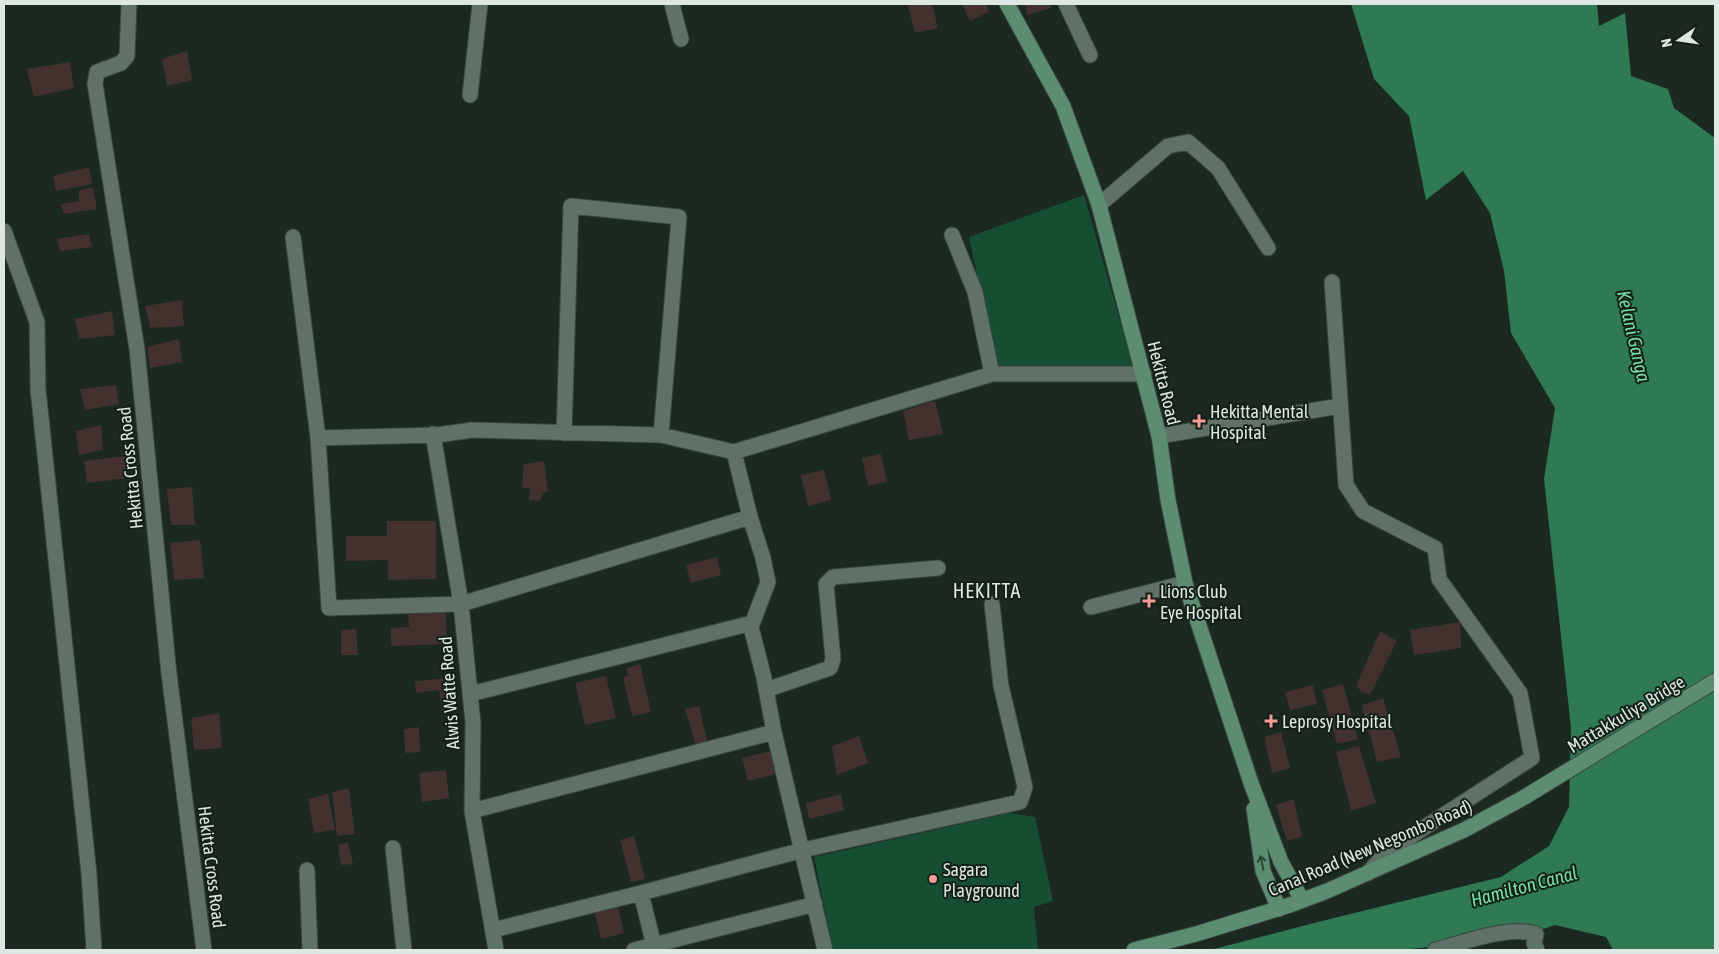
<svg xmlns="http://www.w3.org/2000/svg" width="1719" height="954" viewBox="0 0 1719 954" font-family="'Asap Condensed',sans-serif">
<rect width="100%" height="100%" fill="#1b2921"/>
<!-- green -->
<path fill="#154e33" d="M1084,195L1133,366L1005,368L996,364L969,237Z
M1010,813L1035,817L1053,901L1034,907L1038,950H833L814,857Z"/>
<!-- water -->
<path fill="#2f7a55" d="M1351,4H1597L1599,26L1625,13L1631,76L1668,89L1674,108L1715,138V950H1613L1606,937L1555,925L1514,939L1398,950H1210L1322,921L1501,877L1549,846L1569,807L1571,728L1544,479L1555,408L1511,333L1504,271L1490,213L1463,171L1426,200L1409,116L1374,79Z"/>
<!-- building -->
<path fill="#42312f" d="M916,4H932L938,28L915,33L908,6Z
M962,4H986L989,12L970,21Z
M1025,4H1050L1051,8L1028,15Z
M187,51L192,80L167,86L162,59Z
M70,62L74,88L34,97L27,69Z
M89,167L92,184L56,191L53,176Z
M93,187L97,209L64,214L61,204L79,201V191Z
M89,234L92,247L60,251L57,239Z
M182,300L184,326L150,328L145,306Z
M112,311L115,335L79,339L75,319Z
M179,339L182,362L150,368L147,347Z
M116,385L119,404L85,410L80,389Z
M935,401L943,434L909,440L903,411Z
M101,425L103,450L79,455L76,431Z
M881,454L887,482L868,486L862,458Z
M127,456L128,478L87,483L84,461Z
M544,461L548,491L543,493L540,501L529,500L530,489L522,488L524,464Z
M824,470L831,500L808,506L801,475Z
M192,487L195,525H171L167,489Z
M387,521H436V579L388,580V560L346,561V536H387Z
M200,540L204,578L174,580L170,543Z
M717,557L721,575L691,583L686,565Z
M446,612L447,644L391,646V628L409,627L408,614Z
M1460,622L1461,648L1414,655L1410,630Z
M356,629L358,655H341V630Z
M1380,631L1397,641L1370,695L1362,692L1356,686Z
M640,664L651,712L632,716L623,677L628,676L626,668Z
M606,676L616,718L585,725L575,683Z
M449,678L452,705L442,712L439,690L416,693L415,681Z
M1343,684L1358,739L1337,744L1322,690Z
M1313,685L1317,704L1290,710L1285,692Z
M1383,698L1401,757L1377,762L1362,705Z
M699,706L708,745L696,746L685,709Z
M219,713L222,748L194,750L191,718Z
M419,727L420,752L405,753L404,729Z
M1281,732L1290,768L1272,773L1264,737Z
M859,736L868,763L837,775L832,746Z
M1359,746L1376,803L1351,811L1336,752Z
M772,751L776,774L748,781L742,758Z
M446,770L449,798L422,802L419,773Z
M349,788L355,834L337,836L332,792Z
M328,794L335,830L314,833L308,799Z
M841,794L844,810L809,819L806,803Z
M1294,799L1302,837L1287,841L1276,805Z
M634,836L645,879L631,882L620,840Z
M348,842L353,864L341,865L338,845Z
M617,902L624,933L601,939L594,910Z"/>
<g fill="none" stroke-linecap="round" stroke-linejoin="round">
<!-- minor casing -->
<g stroke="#39453e" stroke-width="17">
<path id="minor" d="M129,4L127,56L121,63L97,72L95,84L137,349L169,674L204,950
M672,4L681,39
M1066,4L1090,55
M470,95L480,4
M1099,205L1168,146L1188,142L1218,168L1268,248
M4,231L37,322L38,389L89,874L94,950
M952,235L975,292L992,374
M293,237L318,438L437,435L472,430L661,435L734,452L750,517L763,558L768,582L751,627L764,678L774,732L825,950
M1332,282L1346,485L1363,511L1435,548L1439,579L1520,693L1532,758L1422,829L1384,855L1368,873
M564,433L571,206L679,217L661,435
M433,434L461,604L473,723L472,811L496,950
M1159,436L1340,406
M318,438L329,608L461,604L750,517
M734,452L992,374H1144
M1091,607L1185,583
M766,690L830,668L833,659L826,584L833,577L938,568
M470,694L752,623
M472,811L774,732
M393,848L404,950
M307,870L310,950
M641,893L655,950
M493,930L641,893L803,850L1020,802L1025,787L1001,686L992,604
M634,950L815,904
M1435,950C1463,943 1508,925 1536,934L1534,943L1537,950"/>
</g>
<!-- major casing -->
<g stroke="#39453e" stroke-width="17">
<path id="major" d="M1007,4L1063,106L1099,205L1159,436L1168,500L1185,583L1251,783L1281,862L1302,900
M1254,809L1263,871L1279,909
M1134,950L1196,934L1290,905L1327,891L1464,830L1523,798L1715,681"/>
</g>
<!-- minor -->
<use href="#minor" stroke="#607167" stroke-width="15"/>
<!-- major -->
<use href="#major" stroke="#5c8d72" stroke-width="15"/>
</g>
<!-- one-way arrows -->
<defs><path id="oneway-shaft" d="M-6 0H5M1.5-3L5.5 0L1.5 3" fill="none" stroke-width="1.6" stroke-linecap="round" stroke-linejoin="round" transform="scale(1.25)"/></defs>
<use stroke="#2c4638" href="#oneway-shaft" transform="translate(1262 863) rotate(-101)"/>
<!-- markers -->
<g fill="#f59c94" stroke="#122018" stroke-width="2">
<path d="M1196.5 413.5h5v5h5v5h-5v5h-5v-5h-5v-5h5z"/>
<path d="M1146.5 593.5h5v5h5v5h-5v5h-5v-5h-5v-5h5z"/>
<path d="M1268.5 713.5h5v5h5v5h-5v5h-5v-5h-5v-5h5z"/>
<circle cx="933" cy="879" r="5"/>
</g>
<g text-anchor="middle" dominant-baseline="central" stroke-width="4" stroke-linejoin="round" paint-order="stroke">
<!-- street labels -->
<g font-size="18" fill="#dee7e1" stroke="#122018">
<text transform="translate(1164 383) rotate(76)">Hekitta Road</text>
<text transform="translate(130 468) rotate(-96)">Hekitta Cross Road</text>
<text transform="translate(449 693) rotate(-94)">Alwis Watte Road</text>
<text transform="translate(1626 714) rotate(-31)">Mattakkuliya Bridge</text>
<text transform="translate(1370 848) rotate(-23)">Canal Road (New Negombo Road)</text>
<text transform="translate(212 867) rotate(83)">Hekitta Cross Road</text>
</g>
<!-- poi labels -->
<g font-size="18" fill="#dee7e1" stroke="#122018" text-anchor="start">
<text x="1210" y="411">Hekitta Mental<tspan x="1210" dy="21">Hospital</tspan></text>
<text x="1160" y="591">Lions Club<tspan x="1160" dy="21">Eye Hospital</tspan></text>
<text x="1282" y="721">Leprosy Hospital</text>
<text x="943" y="869">Sagara<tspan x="943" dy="21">Playground</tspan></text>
</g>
<!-- water labels -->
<g font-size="19" font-style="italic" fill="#77dfa8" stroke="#122018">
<text transform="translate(1634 336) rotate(77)">Kelani Ganga</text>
<text transform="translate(1524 886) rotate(-15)">Hamilton Canal</text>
</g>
<!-- quarter labels -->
<g font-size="20" letter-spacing="1" fill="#dee7e1" stroke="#122018">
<text x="987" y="590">HEKITTA</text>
</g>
</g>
<!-- border -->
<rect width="1719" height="954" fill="none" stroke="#dee7e1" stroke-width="10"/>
<!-- north arrow -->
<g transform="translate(1679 40) rotate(257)" stroke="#122018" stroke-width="4" paint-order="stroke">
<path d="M0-4L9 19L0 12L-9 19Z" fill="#dee7e1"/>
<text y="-8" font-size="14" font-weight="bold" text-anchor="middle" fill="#dee7e1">N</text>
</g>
</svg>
